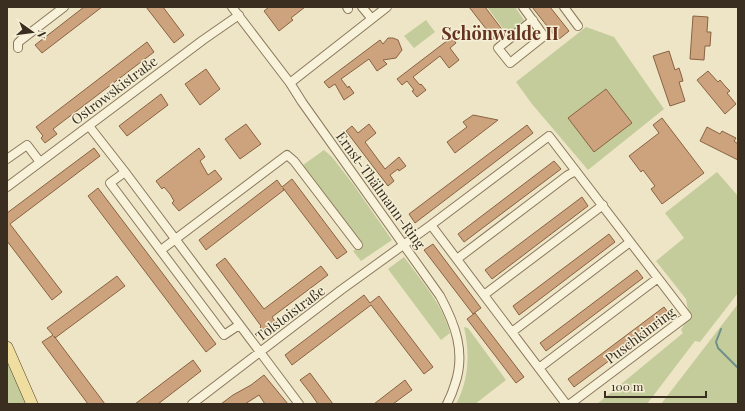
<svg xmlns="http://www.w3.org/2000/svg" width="745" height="411" viewBox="0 0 745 411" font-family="'Playfair Display',serif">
<rect width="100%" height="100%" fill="#eee5c7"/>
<!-- green -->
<path fill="#c3cc9a" d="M487,7H515L524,20L507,34Z
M426,20L435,32L414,48L404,36Z
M586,27L614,37L664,109L588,170L532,104L516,82Z
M324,150L332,157L353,184L392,240L361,261L353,251L363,244L303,165Z
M717,172L738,196V293L700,342L695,341L647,404H597L683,333L681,330L689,316L686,299L656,261L684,238L665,213Z
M404,257C421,280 443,305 450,333L441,340L388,269Z
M738,304V404H661Z
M464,327L468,328L506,380L475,404H456C469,380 470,353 464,327Z
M7,363L15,377L27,404H7Z"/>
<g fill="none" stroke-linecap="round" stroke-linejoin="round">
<!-- stream -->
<path stroke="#6e918a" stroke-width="2" d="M721,329L716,342L718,348L738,368"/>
</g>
<!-- building -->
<path fill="#cca37d" stroke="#896342" d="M84,7H102L42,53L35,45Z
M146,7H163L184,35L174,43Z
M269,7H305L291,18L293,20L279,31L264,11Z
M469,7H485L504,32L494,39Z
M532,7H550L569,31L558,40Z
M693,16L708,17L707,32H711L710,46H705L704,60L690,59Z
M452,37L456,43L450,48L459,60L449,68L440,56L413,77L420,85L421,84L426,90L417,97L412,91L414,90L407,81L402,85L397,79Z
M388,38H393L398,40L402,50L396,58L383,60L387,64L377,71L369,59L341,79L348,88L349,86L354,93L344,100L335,84L329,88L324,82L380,40L383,44Z
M147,42L154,52L53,129L57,134L45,143L41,138L43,136L36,127Z
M669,51L675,70L679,68L681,74L683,81L679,82L685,101L670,106L653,56Z
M206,69L220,89L200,105L185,84Z
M708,71L718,82L720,80L725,86L730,91L727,93L736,104L725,114L697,80Z
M606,89L632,123L594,152L568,118Z
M161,94L168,105L127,136L119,126Z
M473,115L498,120L455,153L447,142L467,127L463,122Z
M662,118L704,173L662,204L651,189L655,186L643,170L641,172L629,156L659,133L653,125Z
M246,124L261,144L240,159L225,139Z
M369,124L376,133L365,142L385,169L399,157L406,166L399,171L398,169L390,175L394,181L388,186L346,131L352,126L358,133Z
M527,125L533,133L415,223L409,214Z
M707,127L720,134L722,131L736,138L734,141L738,144V160L700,141Z
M94,148L100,156L10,224L62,292L52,300L7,241V213Z
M199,148L205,157L200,161L208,175L215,170L222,179L179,211L172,203L174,201L170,194L164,187L162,189L156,181Z
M554,161L561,169L464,242L458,234Z
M292,179L347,252L337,259L283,188L284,190L206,250L199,240L277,180L282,187Z
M98,188L216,344L206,352L88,196Z
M582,197L588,206L492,279L485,270Z
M609,234L615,242L519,315L513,306Z
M433,244L481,308L473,314L424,250Z
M225,258L264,309L321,266L328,275L272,317L276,323L264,332L260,327L261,326L216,265Z
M637,270L643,278L546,351L540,343Z
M117,276L125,286L55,338L54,336L105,404H88L42,342L53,335L47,328Z
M364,295L370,303L379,296L433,367L424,374L371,305L292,365L285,355Z
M664,307L670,315L574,387L568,379Z
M475,313L524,377L516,383L467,319Z
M193,360L201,371L171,394L158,404H135Z
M310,373L333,404H318L311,394L300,380Z
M264,375L288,404H265L259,395L245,404H221L233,395L251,385Z
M405,380L412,390L401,398L393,404H374Z"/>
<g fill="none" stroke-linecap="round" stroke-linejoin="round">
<!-- minor casing -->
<g stroke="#8a785c" stroke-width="10">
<path id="minor" d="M232,7L290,83L302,102L440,296C455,324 466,352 455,384C453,391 450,398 447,404
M347,7L348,9
M362,7L372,19
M523,7L544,36L510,63L498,48L533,20
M564,7L578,26
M18,48V43L21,40L64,7
M290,83L387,7
M89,126L125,172L299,404
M7,159L27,145L40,162
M125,172L110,183L224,335L239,325
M7,187L203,40L239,15
M431,225L549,136L687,316L570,404
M161,250L287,155L294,161L358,245
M457,259L568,175L576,171
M484,295L603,205
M512,332L630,242
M539,368L658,278
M192,404L341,290L431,225L566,404"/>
</g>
<!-- major casing -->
<g stroke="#584530" stroke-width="12">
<path id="major" d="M7,347L32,404"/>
</g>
<!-- minor -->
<use href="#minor" stroke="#f9f2da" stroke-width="8"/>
<!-- major -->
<use href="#major" stroke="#f0dda0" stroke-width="11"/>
</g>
<g text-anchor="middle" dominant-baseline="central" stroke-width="3" stroke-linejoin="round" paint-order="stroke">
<!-- street labels -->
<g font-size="14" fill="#3a2e20" stroke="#f5efd6">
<text transform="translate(114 90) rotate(-37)">Ostrowskistraße</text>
<text transform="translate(381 190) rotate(54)">Ernst-Thälmann-Ring</text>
<text transform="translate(290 313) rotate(-37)">Tolstoistraße</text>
<text transform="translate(640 335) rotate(-37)">Puschkinring</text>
</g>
<!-- district labels -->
<g font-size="18" font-weight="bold" fill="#663320" stroke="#f5efd6">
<text x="500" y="33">Schönwalde II</text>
</g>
</g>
<!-- border -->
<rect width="745" height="411" fill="none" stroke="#3a2e20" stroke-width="16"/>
<!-- north arrow -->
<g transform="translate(32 32) rotate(104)" stroke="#f5efd6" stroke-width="3" paint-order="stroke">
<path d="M0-3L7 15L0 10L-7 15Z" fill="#3a2e20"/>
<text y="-6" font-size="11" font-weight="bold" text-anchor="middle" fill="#3a2e20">N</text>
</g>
<!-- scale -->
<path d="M605 391v6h101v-6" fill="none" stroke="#3a2e20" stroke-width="2"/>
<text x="611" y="391" font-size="12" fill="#3a2e20" stroke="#f5efd6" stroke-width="3" paint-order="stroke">100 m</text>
</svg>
